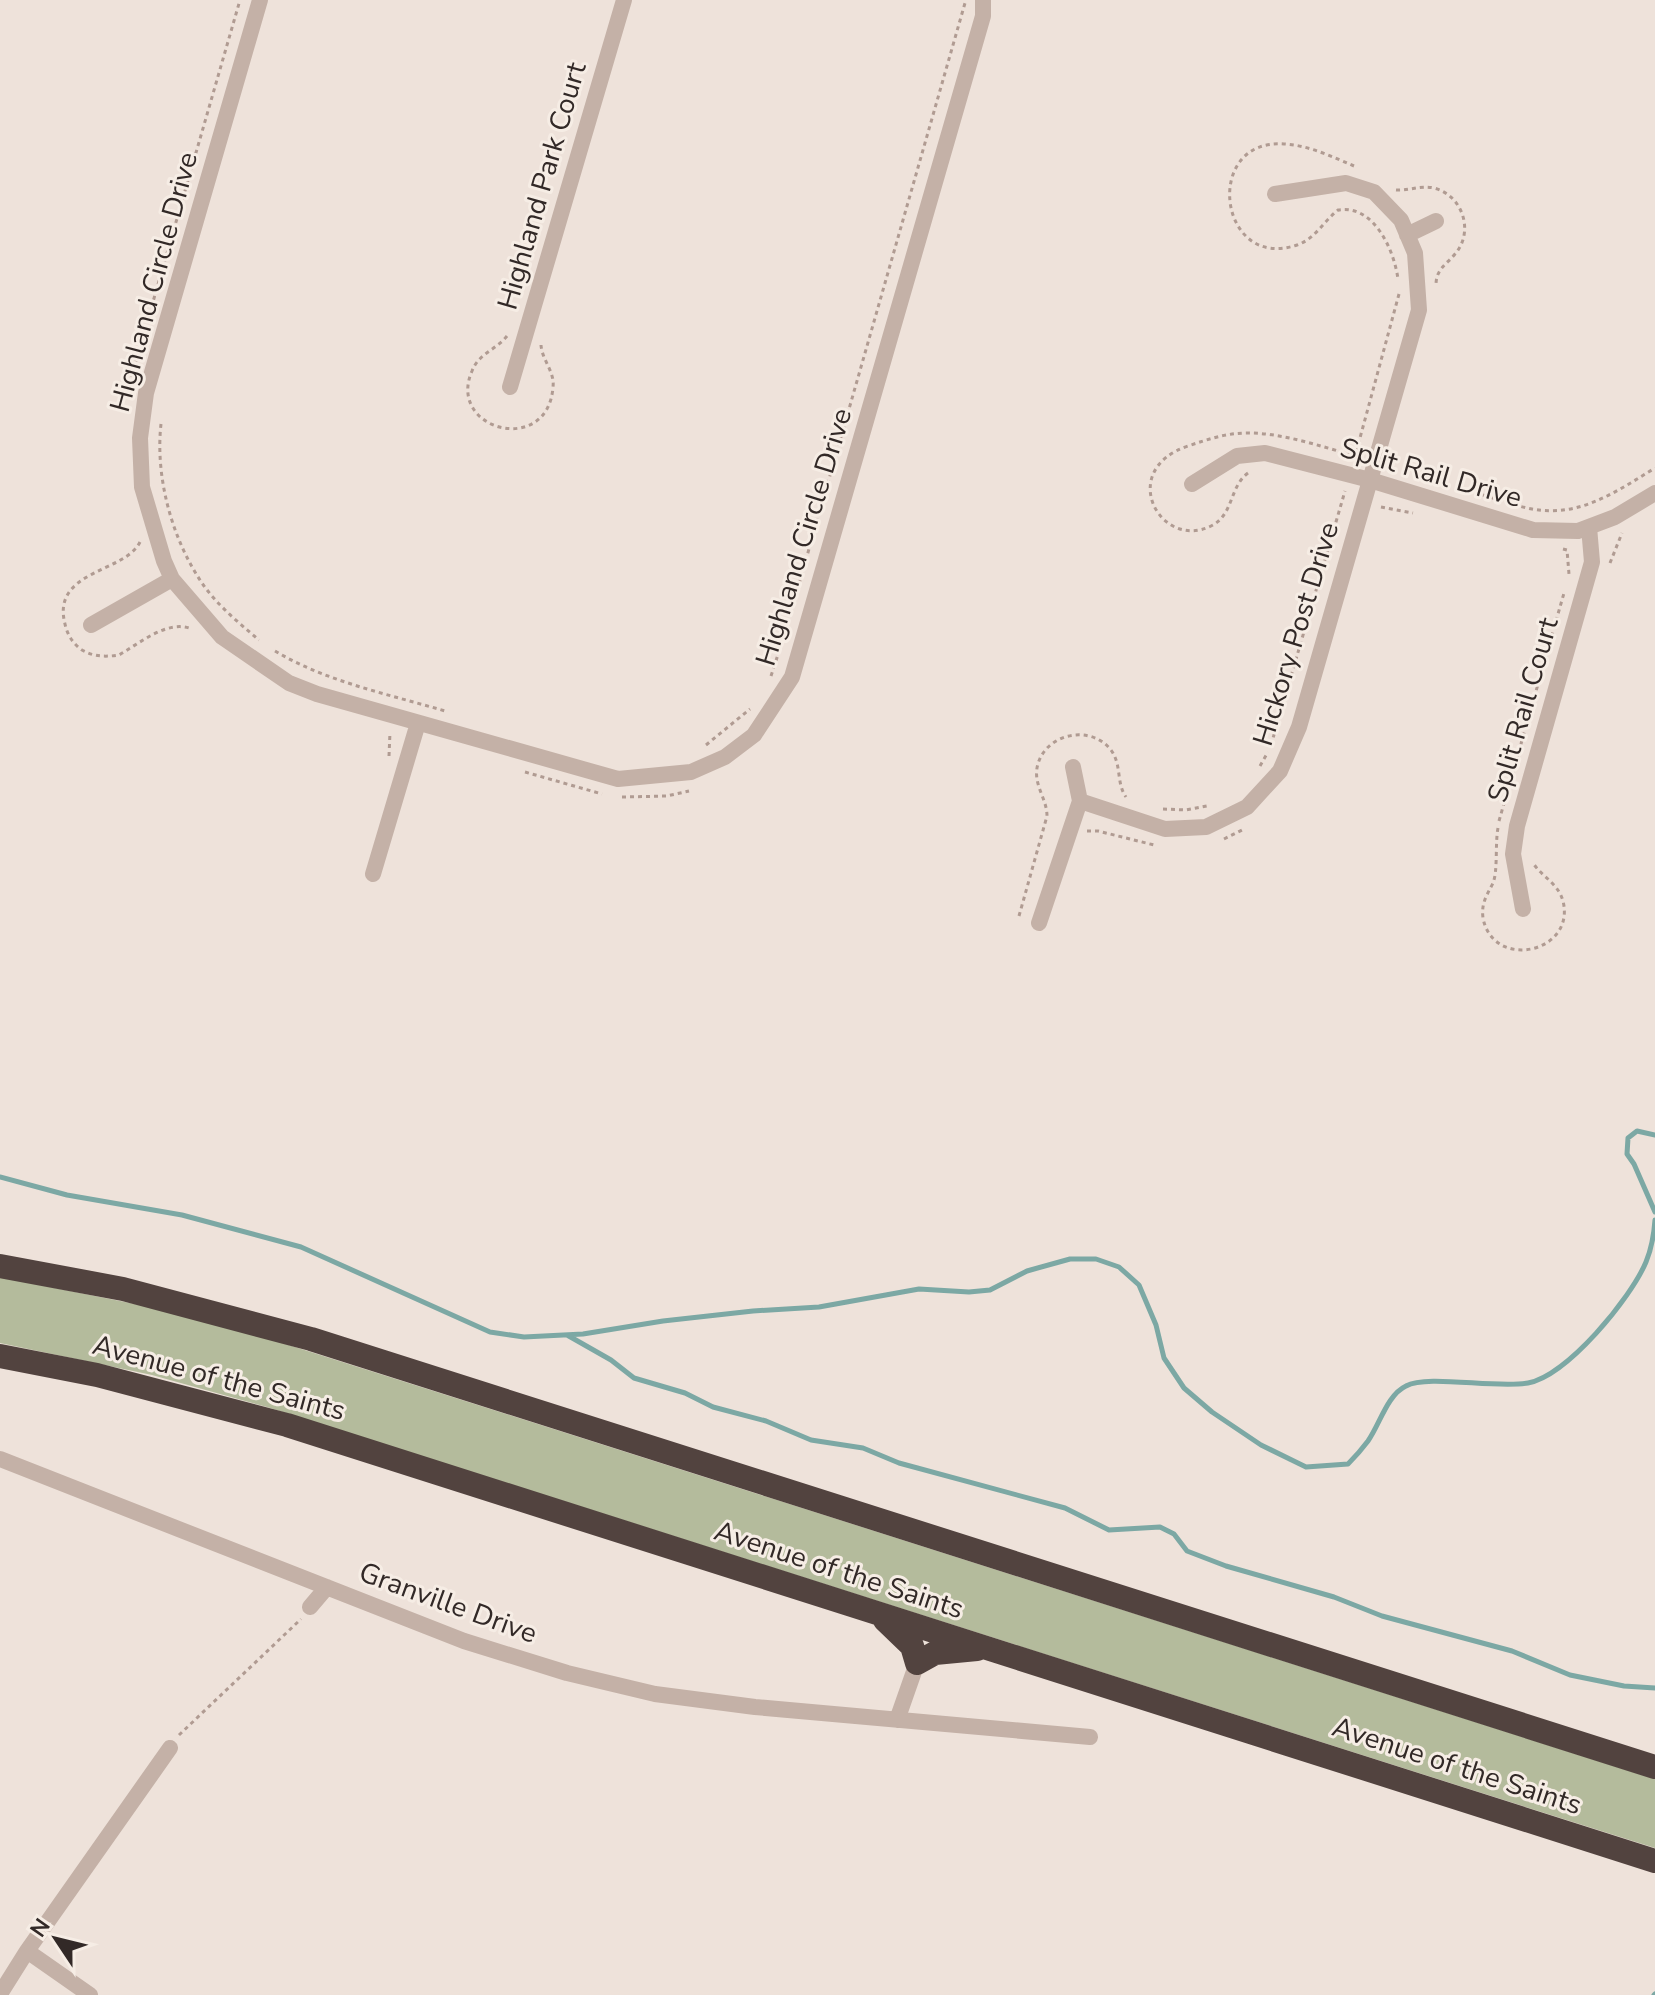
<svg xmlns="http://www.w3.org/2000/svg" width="1655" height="1995" viewBox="0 0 1655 1995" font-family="'Nunito Sans',sans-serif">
<rect width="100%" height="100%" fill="#eee2da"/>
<!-- grass -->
<path fill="#b4bb9c" d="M0,1277L150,1307L248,1332L1655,1779V1848L267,1407L152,1375L0,1343Z"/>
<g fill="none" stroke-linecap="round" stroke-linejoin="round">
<!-- stream -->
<path stroke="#7ca8a4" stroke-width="5" d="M1655,1135L1637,1131L1628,1138L1627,1154L1634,1164L1655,1212
M0,1177L67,1195L182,1215L301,1247L490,1332L524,1337L583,1334L663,1321L753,1311L819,1307L919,1289L969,1292L990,1290L1027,1271L1070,1259H1096L1119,1267L1139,1285L1156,1325L1164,1358L1184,1388L1212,1412L1261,1445L1306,1467L1348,1464C1355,1457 1362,1449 1368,1441C1380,1424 1387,1395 1406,1386C1427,1374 1496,1389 1528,1383C1567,1376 1631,1298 1646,1262C1651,1250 1654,1234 1655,1220
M567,1335L611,1360L634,1378L685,1393L713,1407L766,1421L811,1440L863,1448L899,1463L1065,1508L1109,1530L1160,1527L1174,1534L1187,1551L1226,1566L1334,1597L1382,1616L1512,1651L1570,1675L1624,1686L1655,1688
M1654,1995L1655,1994"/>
<!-- path -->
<path stroke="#b09b92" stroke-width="3" stroke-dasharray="4 4" stroke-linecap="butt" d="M1354,166C1333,157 1308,145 1284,144C1202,138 1218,272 1297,245C1315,239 1323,222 1338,210C1374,204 1394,250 1398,279
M1396,190C1409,191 1420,185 1434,188C1462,195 1475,231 1455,254C1446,265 1436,269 1436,285
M507,336C496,350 479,353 472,371C446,430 548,457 553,387C555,372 542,360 541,345
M127,392L240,0
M161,424C155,477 172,539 202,583C217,605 239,623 259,640
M1354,460L1399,294
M1248,473C1229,487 1234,515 1211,526C1160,551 1116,470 1188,446C1209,439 1226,433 1248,433C1284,433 1322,447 1356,456
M1483,495C1499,500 1516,506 1532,509C1580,518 1617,491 1655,468
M1381,507L1413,513
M140,542C125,573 51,570 65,624C67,634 73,644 82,650C94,657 106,657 119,655C140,643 168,619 192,629
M1563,549L1567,550L1569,574
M1610,563L1622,533
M799,584L965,3
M275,651C327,682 388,694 445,711
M771,676L786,630
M706,745L750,709
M1271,745L1345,491
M389,756L390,732
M1260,766L1268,752
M525,772L602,794
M622,797L667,796L689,791
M1163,809L1186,810L1207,806
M1499,821L1564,593
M1498,828C1495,843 1498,871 1493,883C1487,895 1481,903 1483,918C1493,971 1576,953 1563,901C1558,883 1542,877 1533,863
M1087,831H1098L1154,845
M1224,839L1242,830
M1019,916L1047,816C1047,799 1034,786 1037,768C1043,734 1090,723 1111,750C1122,765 1116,783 1126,797
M179,1735L301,1619"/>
<!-- minor -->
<path stroke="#c4b1a7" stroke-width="16" d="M260,0L146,393L140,438L142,487L164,561L172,579L222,637L289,683L317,694L618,779L691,772L725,757L754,735L792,677L983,16V0
M1407,235L1436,221
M510,387L624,0
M1192,484L1237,456L1265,453L1370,480L1533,530L1578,531L1615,517L1655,493
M91,625L172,579
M1073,767L1080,801
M373,874L418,723
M1523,909L1513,854L1517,826L1592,562L1589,527
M1039,923L1080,801L1165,829L1206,827L1247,807L1280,771L1299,727L1419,310L1415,253L1401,220L1374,192L1346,183L1275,194
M0,1459L464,1641L567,1673L655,1694L755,1707L1090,1737
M310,1607L327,1587
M897,1720L917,1663
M27,1951L90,1995
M0,1994L27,1951L170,1748"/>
<!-- motorway -->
<path stroke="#52433f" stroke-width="24" d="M0,1266L123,1289L311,1339L1655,1767
M0,1356L97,1375L287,1425L1655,1861
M885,1620L912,1646L917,1663L935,1653L977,1649"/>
</g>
<g text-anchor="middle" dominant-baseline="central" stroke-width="6" stroke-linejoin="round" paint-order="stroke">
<!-- street labels -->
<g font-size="28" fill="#322927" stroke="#f6ede5">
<text transform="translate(542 186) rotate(-74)">Highland Park Court</text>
<text transform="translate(154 282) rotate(-75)">Highland Circle Drive</text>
<text transform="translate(1431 473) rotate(16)">Split Rail Drive</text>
<text transform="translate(804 537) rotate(-73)">Highland Circle Drive</text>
<text transform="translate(1296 634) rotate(-73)">Hickory Post Drive</text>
<text transform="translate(1523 710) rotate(-74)">Split Rail Court</text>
<text transform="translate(219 1378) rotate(15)">Avenue of the Saints</text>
<text transform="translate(839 1570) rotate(18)">Avenue of the Saints</text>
<text transform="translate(448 1603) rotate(20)">Granville Drive</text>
<text transform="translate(1457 1766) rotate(18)">Avenue of the Saints</text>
</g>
</g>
<!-- north arrow -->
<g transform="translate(56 1939) rotate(305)" stroke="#f6ede5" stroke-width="6" paint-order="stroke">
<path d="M0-6L14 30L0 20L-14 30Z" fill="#322927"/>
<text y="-12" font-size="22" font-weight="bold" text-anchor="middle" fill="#322927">N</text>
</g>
</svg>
